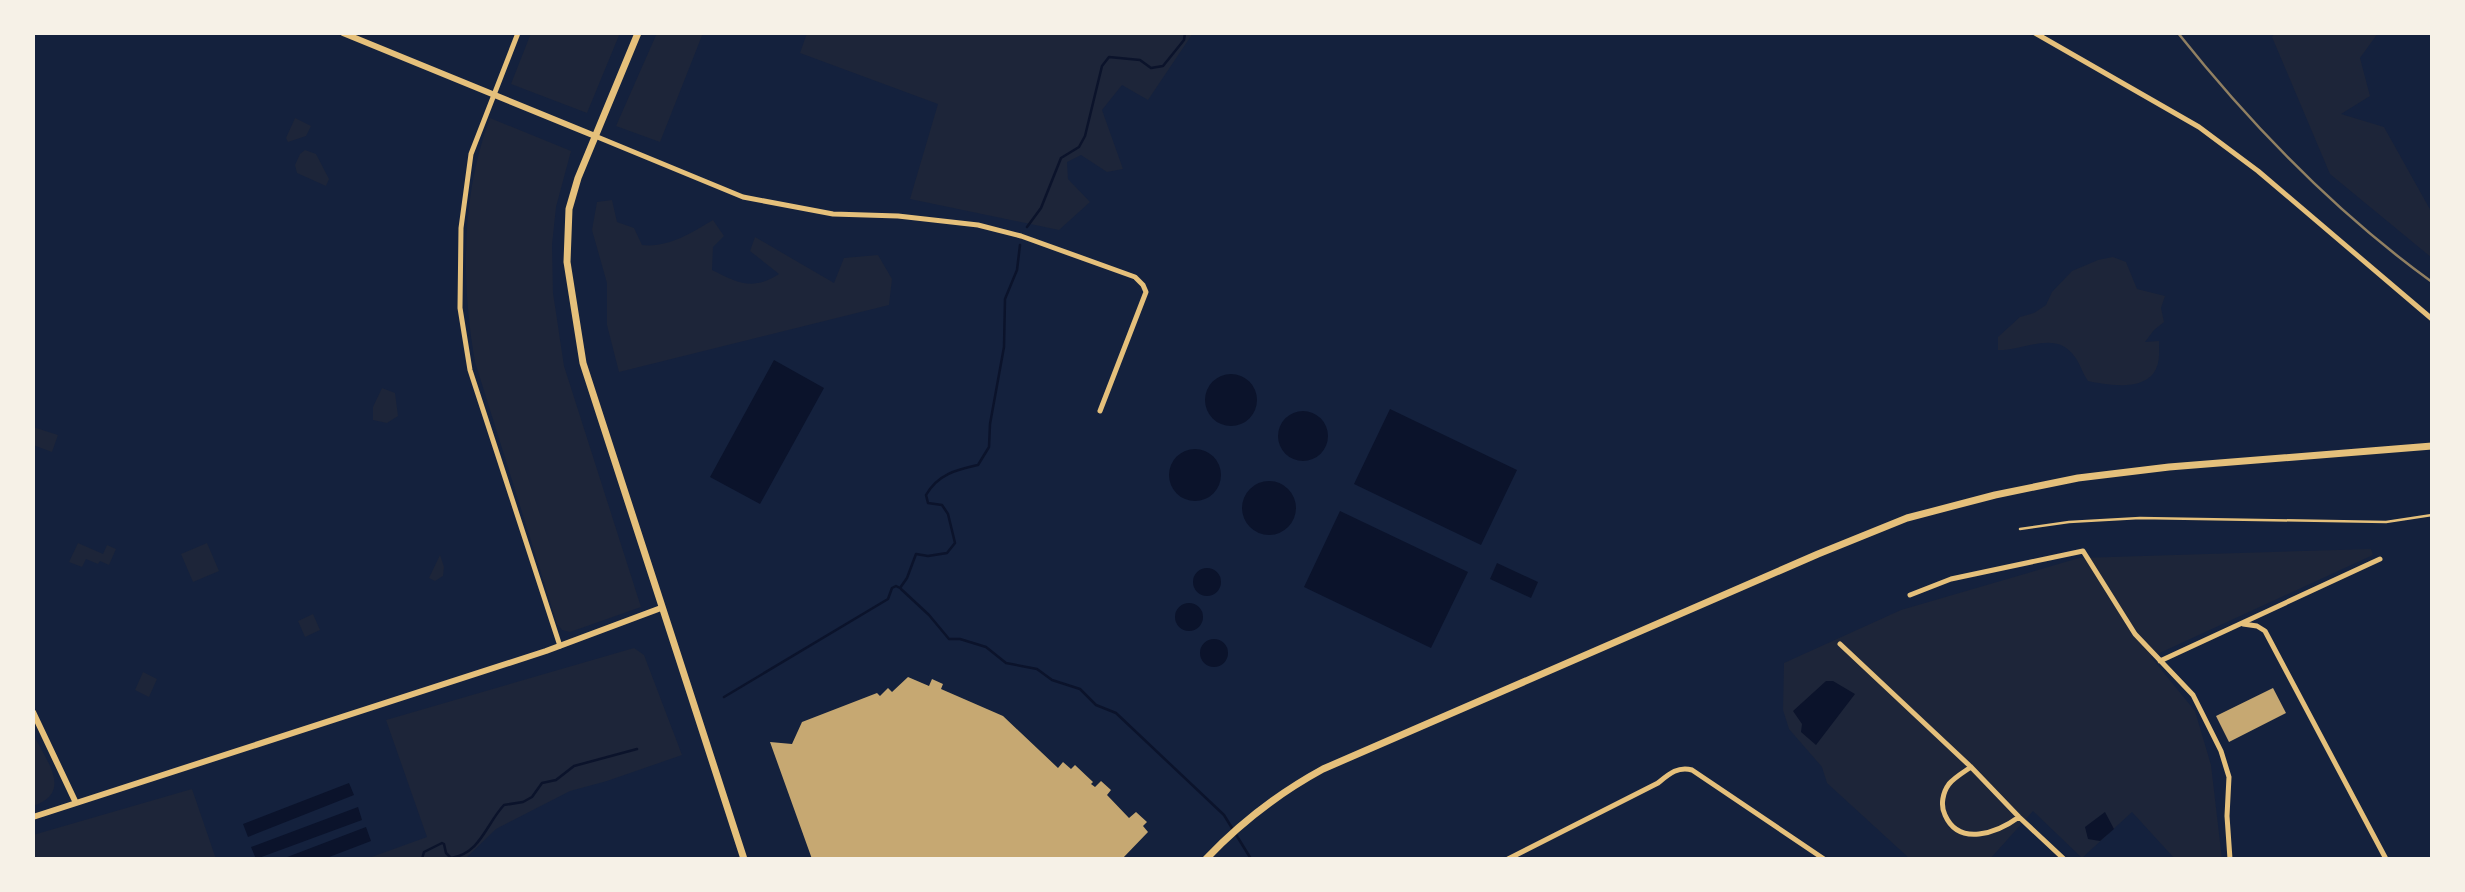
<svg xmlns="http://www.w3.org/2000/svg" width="2465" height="892" viewBox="0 0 2465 892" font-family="'Noto Sans',sans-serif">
<rect width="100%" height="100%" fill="#14213d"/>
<!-- green -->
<path fill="#1d2539" d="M531,33H620L587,113L511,84Z
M657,33H703L660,142L616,126Z
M807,33H1193L1148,100L1122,85L1102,110L1123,169L1107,172L1081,155L1067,162L1068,179L1090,202L1059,230L910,199L938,104L800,53Z
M2275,33H2378L2360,58L2370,96L2341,114L2384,127L2432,213V258L2330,174L2272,37Z
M295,118L311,126L306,136L288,142L286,138Z
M490,118L571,151L556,207L552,245L553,293L564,366L641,607L570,632L562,630L557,624L475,362C461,282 461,195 490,118Z
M305,150L316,154L329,179L326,186L297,173L295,165L300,154Z
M612,200L617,222L634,228L642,245C668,248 691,233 713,220L724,236L713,247L712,270C738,283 753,291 779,274L750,251L755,237L834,283L844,258L878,255L892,279L889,305L619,372L607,325V283L592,230L597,202Z
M2113,257L2126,262L2137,289L2165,296L2161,308L2164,322L2154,330L2145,342L2159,341C2159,350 2160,361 2156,369C2145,392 2107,385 2088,381C2083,374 2080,364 2075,357C2056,329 2024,351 1998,350V337L2020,317L2034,313L2046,305L2052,292L2072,271L2098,260Z
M382,388L395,393L398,416L387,423L373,420V407Z
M33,427L58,435L52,452L33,445Z
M78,543L103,554L107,545L116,549L109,565L100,561L98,564L86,559L82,567L69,562Z
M207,543L219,571L193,582L181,554Z
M2371,549L2373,555L2151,657L2195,711L2211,765L2222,859H2175L2132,812L2082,858L2033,811L1990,859H1910L1827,783L1822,767L1789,729L1783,710L1784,663L1901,610L2079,558Z
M440,555L444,567L443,576L435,581L429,578Z
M313,614L320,630L305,637L298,621Z
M634,648L644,655L682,755L607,781L570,791L496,829L465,859H366L427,837L386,720Z
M143,672L157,679L149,697L135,690Z
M33,734C46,760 74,793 33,806Z
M192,789L216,859H33V835Z"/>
<!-- water -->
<path fill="#0b132b" d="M774,360L824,388L760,504L710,477Z
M1205 400a26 26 0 1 1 52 0a26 26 0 1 1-52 0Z
M1390,409L1517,470L1481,545L1354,484Z
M1278 436a25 25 0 1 1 50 0a25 25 0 1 1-50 0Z
M1169 475a26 26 0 1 1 52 0a26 26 0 1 1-52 0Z
M1242 508a27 27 0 1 1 54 0a27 27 0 1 1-54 0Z
M1340,511L1468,572L1431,648L1304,587Z
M1497,563L1538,582L1531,598L1490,579Z
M1193 582a14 14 0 1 1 28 0a14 14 0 1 1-28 0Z
M1175 617a14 14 0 1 1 28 0a14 14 0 1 1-28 0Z
M1200 653a14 14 0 1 1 28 0a14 14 0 1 1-28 0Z
M1826,681H1833L1855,694L1816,745L1801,732L1802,724L1793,711Z
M349,783L354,795L248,837L243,824Z
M358,807L362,820L256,859L251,847Z
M2105,812L2114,829L2100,841L2088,839L2085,827Z
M366,827L371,841L324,859H282Z"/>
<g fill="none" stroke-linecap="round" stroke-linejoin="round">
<!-- stream -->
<path stroke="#0b132b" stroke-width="2.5" d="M1027,227L1041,208L1061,158L1079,147L1085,136L1102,66L1109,57L1140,60L1151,68L1163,66L1184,40L1185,33
M901,589L929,615L949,639H960L986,647L1006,663L1037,669L1052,680L1080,689L1096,705L1116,713L1224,815L1251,859
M724,697L888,599L892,588L896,586L900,588L907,578L916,554L928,556L947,553L955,543L948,514L942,505L928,503L926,495C938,474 956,470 978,465L989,447L990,424L1004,347L1005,299L1017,270L1020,245
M422,859L424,852L442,843L444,844L446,853L451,858C481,853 486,824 504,805L523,802L532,797L542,783L556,780L574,766L637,749"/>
</g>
<!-- building -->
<path fill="#c6a872" d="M908,677L929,686L932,679L943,684L941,689L1003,716L1058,768L1063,762L1071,769L1075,765L1093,782L1091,784L1095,787L1101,781L1111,790L1107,795L1129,818L1136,812L1147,822L1143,826L1148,832L1122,859H812L770,742L792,744L802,722L877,693L880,696L888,688L892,692Z
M2273,688L2286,713L2229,742L2216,716Z"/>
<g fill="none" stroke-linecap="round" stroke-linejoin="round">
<!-- service -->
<path stroke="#e5c07b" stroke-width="2.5" d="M2020,529L2069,522L2140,518L2386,522L2432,515"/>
<!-- minor -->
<path stroke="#e5c07b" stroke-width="5" d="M518,33L471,154L461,228L460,308L470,370L560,646
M2035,33L2199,127L2258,171L2432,319
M595,136L743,197L833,214L898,216L978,225L1021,236L1135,277L1143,285L1146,292L1100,411
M1910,595L1951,579L2083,551L2135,634L2193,695L2221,751L2229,777L2227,816L2230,859
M2243,624L2257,626L2265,631L2386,859
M1840,644L1971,767L2019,817L2064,859
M2160,661L2380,559
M1971,767C1964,772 1955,777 1949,784C1943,792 1940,805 1945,815C1959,847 1997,833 2019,817
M1508,859L1658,783C1669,774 1678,766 1692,770L1824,859"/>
<!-- tertiary -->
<path stroke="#e5c07b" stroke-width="6" d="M343,33L595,136
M33,712L76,803
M33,817L546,651L661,608"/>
<!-- secondary -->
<path stroke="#e5c07b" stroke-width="7" d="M638,33L578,178L569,209L567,262L583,363L744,859
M1206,859C1241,822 1279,793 1323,769L1818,554L1907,518L1995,495L2078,478L2169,467L2432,446"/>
<!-- rail -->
<path stroke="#918062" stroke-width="2.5" d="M2178,33C2252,126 2335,212 2432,282"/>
</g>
<!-- border -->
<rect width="2465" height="892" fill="none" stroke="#f6f1e7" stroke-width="70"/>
</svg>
